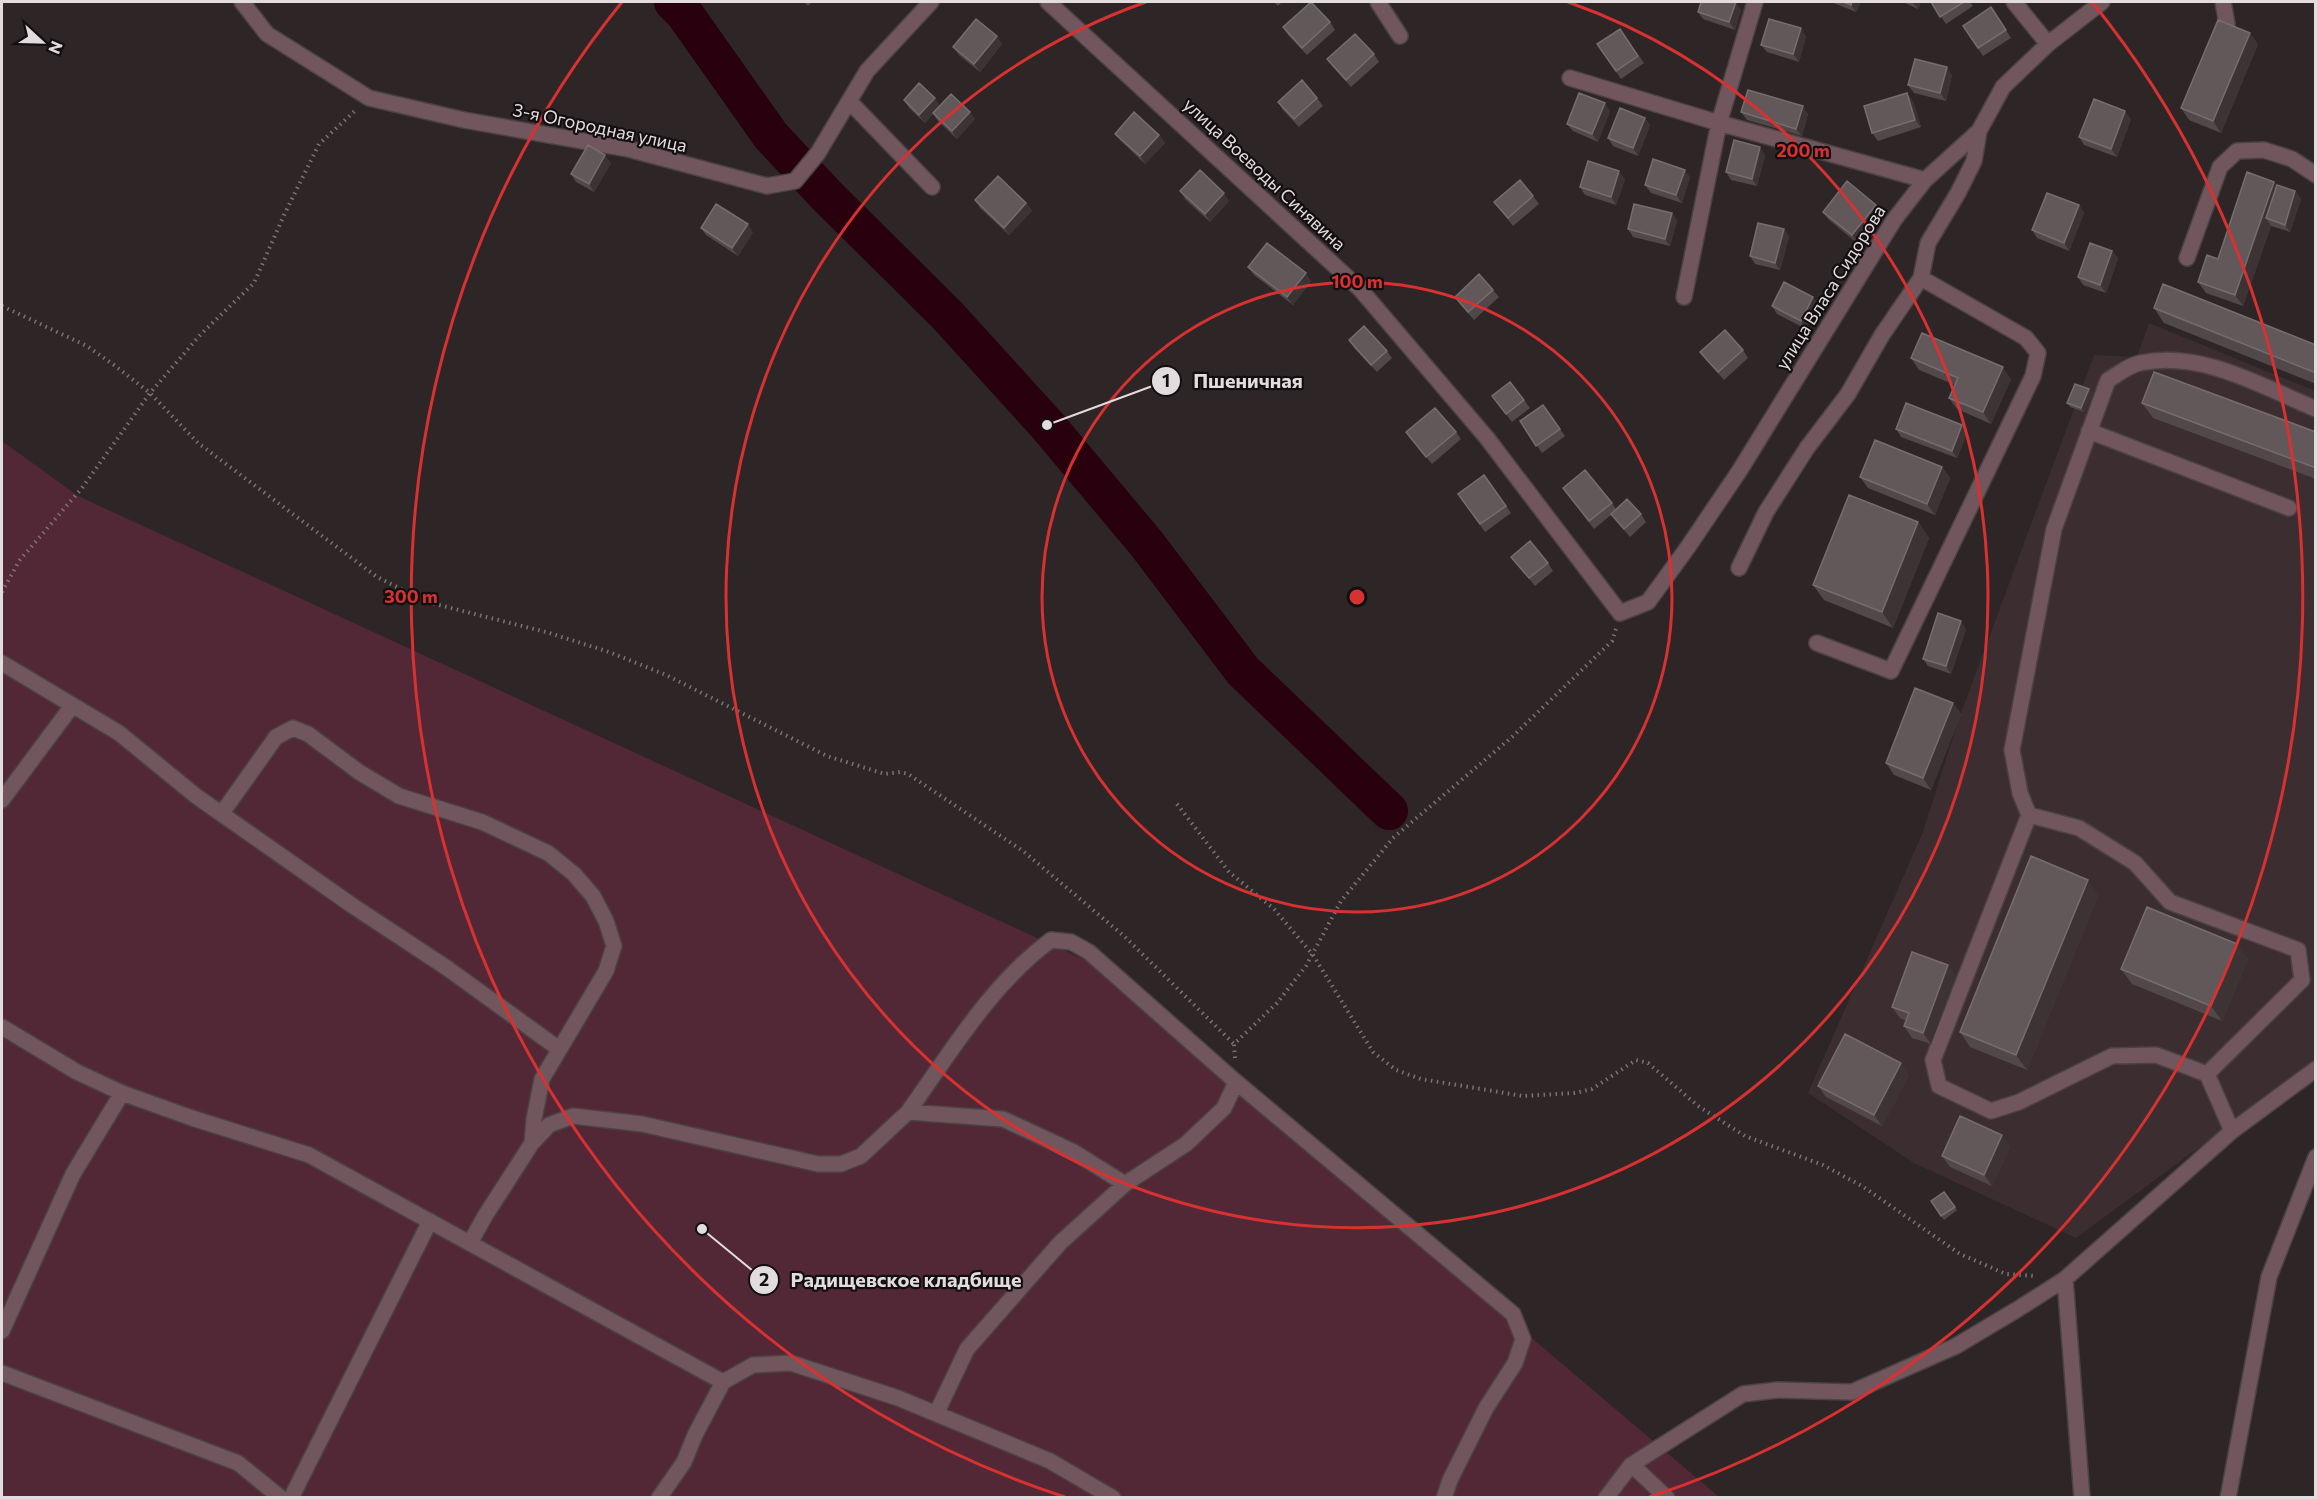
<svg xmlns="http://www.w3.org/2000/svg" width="2317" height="1499" viewBox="0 0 2317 1499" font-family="Commissioner,sans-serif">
<rect width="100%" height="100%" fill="#2e2527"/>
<!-- built -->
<path fill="#3c2d31" d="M2149,323L2315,391V1062L2076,1238L1914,1163L1808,1093L1923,832L1958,721L2094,355L2137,357Z"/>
<!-- green -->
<path fill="#532836" d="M2,441L78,496L1087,961L1719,1497H2Z"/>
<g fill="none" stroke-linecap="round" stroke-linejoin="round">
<!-- river -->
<path stroke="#29000e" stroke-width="38" d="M673,2L684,13L771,136L826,195L947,315L1047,425L1146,543L1243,671L1389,811"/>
<!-- minor casing -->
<g stroke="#4b4244" stroke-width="18">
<path id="minor" d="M242,2L267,34L369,98L464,120L628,149L767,186L795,181L818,153L867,71L931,2
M1048,2L1360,289L1487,438L1620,613L1648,602L1688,547L1740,470L1894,220L1925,180L1979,131L2003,87L2048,44L2102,2
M1378,2L1400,36
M2014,2L2048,44
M2223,2L2227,24
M1570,78L1719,123L1925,180
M849,101L932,187
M2187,258L2220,167L2237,151L2264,150L2292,159L2316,175
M1684,297L1719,123L1755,2
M2089,431L2289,508
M1739,568L1766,512L1807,448L1848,394L1882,335L1921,278
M1817,643L1891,671L2033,376L2038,353L2026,338L1921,278L1928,243L1958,193L1974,161L1979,131
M2,663L119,733L196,796L353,906L447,968L559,1049
M2,800L72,706
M222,813L276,737L293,728L308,734L359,772L399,796L482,822L548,853L574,874L593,896L606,921L614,946L606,971L542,1079L534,1119L532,1143L485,1216L470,1243
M2029,815L2020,793L2012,750L2054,529L2108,380C2117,375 2129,365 2140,363C2201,350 2261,386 2316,409
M2,1027L77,1072L122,1093L192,1118L309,1155L723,1382L753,1365L791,1363L898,1398L1050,1461L1113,1498
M2207,1074L2156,1055L2112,1056L2019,1102L1991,1111L1939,1086L1933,1060L2029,815L2079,828L2135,863L2170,902L2298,950L2302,980L2207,1074L2232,1131
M908,1112C951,1052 991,984 1051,940L1071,942L1089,952L1236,1082L1513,1314L1523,1339L1515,1363L1486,1408L1450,1480L1444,1498
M532,1143L549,1125L573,1116L642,1124L818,1164H841L861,1156L908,1112L1003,1119L1074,1152L1125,1184
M2065,1279L2082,1498
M2,1331L73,1174L122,1093
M2,1373L238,1463L281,1498
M936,1414L967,1349L1060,1243L1125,1184L1186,1144L1224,1108L1236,1082
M1632,1465L1667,1498
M291,1498L430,1221
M659,1498L684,1462L695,1435L723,1382
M1606,1498L1631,1465L1743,1394L1778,1390L1852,1392L1956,1346L2018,1309L2065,1279L2232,1131L2316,1069
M2228,1498L2269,1277L2316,1157"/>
</g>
<!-- path -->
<path stroke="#7b7375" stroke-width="4" stroke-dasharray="1.5 4.5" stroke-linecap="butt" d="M2,306L87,346L114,365L150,393L198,443L377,577L427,602L546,632L609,652L666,675L827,756L885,774L900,772L908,774L1023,851L1124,936L1234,1044
M2,592L19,561L82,488L150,393L201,334L254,283L284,215L319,144L357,109
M1177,804L1229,872L1274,909L1313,955L1373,1052L1396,1070L1421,1079L1523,1096L1575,1093L1592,1089L1636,1060L1648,1063L1698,1106L1745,1136L1823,1165L1862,1186L1960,1254L2006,1274L2035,1276
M1235,1058L1234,1044L1277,1003L1306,966L1341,901L1393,838L1512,737L1612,641L1616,629"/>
<!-- minor -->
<use href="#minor" stroke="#71575d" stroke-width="15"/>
</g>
<!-- wall -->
<path fill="#52484a" d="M804,2H812L808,6Z
M1274,2H1282L1278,6Z
M1831,2H1861L1856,12Z
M1903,2H1921L1918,9Z
M1931,2H1970L1973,6L1946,24Z
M1991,7L2011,38L1983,56L1963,26Z
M1741,10L1735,30L1703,19L1698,12Z
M1330,22L1335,30L1307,55L1288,35L1283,27Z
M1620,29L1644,63L1621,79L1597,44Z
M1806,36L1799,62L1767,52L1761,45Z
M1002,44L980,72L959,55L953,47Z
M2258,44L2221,133L2189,120L2181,108Z
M1374,54L1379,62L1351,87L1333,67L1327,59Z
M1952,75L1946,101L1914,93L1908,85Z
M1317,98L1323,106L1299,127L1283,110L1278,102Z
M904,100L940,106L975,119L957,139L938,121L933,114L925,123L909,108Z
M1913,101L1921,127L1878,141L1872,133Z
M1610,111L1598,142L1573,131L1567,124Z
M1741,112L1808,114L1802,136L1747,120Z
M1645,118L1650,125L1638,156L1613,146L1608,138Z
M2131,119L2117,157L2084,145L2079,137Z
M1115,134L1159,135L1165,143L1145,164L1121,141Z
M1765,155L1757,186L1731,180L1726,172Z
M611,163L594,192L576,182L571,174Z
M1690,177L1682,203L1651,193L1645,185Z
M1625,179L1616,205L1585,195L1580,187Z
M2274,182L2277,185L2295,191L2301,199L2290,232L2271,226L2243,306L2206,293L2198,282L2218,259Z
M1180,191L1229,201L1210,222L1185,199Z
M1533,196L1539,204L1513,226L1494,202Z
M975,200L1026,203L1032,211L1009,235L980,208Z
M2079,205L2084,213L2069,251L2037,238L2032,230Z
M1823,212H1881L1857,243L1828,219Z
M1672,213L1677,221L1670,246L1633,237L1628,229Z
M701,228L753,232L738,256L706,235Z
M1784,229L1789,237L1780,270L1755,264L1750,256Z
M2112,251L2118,258L2106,293L2083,285L2078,277Z
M1248,267L1311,281L1293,305L1254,275Z
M1493,290L1499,297L1474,320L1460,304L1455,297Z
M1819,305L1806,329L1777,314L1772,306Z
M2154,308L2316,345V384L2164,323Z
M1349,340L1387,351L1392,358L1377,372L1354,348Z
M1743,350L1748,358L1724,380L1706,360L1700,352Z
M1911,358L2011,379L1991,424L1957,409L1949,398L1955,385L1919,370Z
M2089,389L2092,393L2084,412L2070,407L2067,403Z
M1492,396L1524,400L1530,408L1512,422Z
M2142,403L2316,432V479L2153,418Z
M1543,405L1565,436L1542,453L1520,421Z
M1962,425L1967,433L1957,458L1901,437L1896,429Z
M1406,432H1456L1461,439L1432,464Z
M1942,467L1950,478L1935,515L1868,488L1860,477Z
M1563,488L1612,503L1616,509L1641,514L1646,522L1630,537L1611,515L1594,529Z
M1458,494L1506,506L1511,513L1485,532Z
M1918,522L1929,538L1893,628L1824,600L1813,585Z
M1511,557L1548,563L1553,571L1535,586Z
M1966,629L1951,674L1928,666L1923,659Z
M1953,703L1961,714L1931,790L1894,775L1886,763Z
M2098,895L2027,1070L1970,1047L1960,1032Z
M2248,959L2222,1021L2132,984L2121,969Z
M1956,976L1931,1044L1912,1038L1904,1026L1906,1021L1900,1018L1892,1007Z
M1909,1074L1882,1126L1826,1097L1818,1086Z
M2010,1146L1992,1186L1950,1167L1942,1156Z
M1944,1192L1957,1210L1944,1220L1931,1201Z"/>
<!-- shaded-wall -->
<path fill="#3d3335" d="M1736,2L1741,10L1735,30L1729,22Z
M1852,2H1861L1856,12L1851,5Z
M1912,2H1921L1918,9Z
M1801,28L1806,36L1799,62L1793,54Z
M2250,33L2258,44L2221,133L2213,121Z
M997,36L1002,44L980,72L974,64Z
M1947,67L1952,75L1946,101L1940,93Z
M1907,93L1913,101L1921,127L1915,120Z
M935,98L940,106L925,123L919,115Z
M1605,103L1610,111L1598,142L1592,134Z
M1803,106L1808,114L1802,136L1796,129Z
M2125,111L2131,119L2117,157L2111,149Z
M970,112L975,119L957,139L952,131Z
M1645,118L1650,125L1638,156L1633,148Z
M1159,135L1165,143L1145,164L1140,156Z
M1760,147L1765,155L1757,186L1752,179Z
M605,155L611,163L594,192L589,184Z
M1685,170L1690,177L1682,203L1676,195Z
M1619,171L1625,179L1616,205L1611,197Z
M2274,182L2282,193L2266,218L2271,226L2243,306L2235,295Z
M2295,191L2301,199L2290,232L2285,225Z
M1224,193L1229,201L1210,222L1205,214Z
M1026,203L1032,211L1009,235L1004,228Z
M1876,205L1881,212L1857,243L1852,235Z
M2079,205L2084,213L2069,251L2064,243Z
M1672,213L1677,221L1670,246L1665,239Z
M748,224L753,232L738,256L732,248Z
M1784,229L1789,237L1780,270L1775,263Z
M2112,251L2118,258L2106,293L2100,285Z
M1306,273L1311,281L1293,305L1287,297Z
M1813,297L1819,305L1806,329L1801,321Z
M2003,367L2011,379L1991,424L1983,412Z
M2089,389L2092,393L2084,412L2081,408Z
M1962,425L1967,433L1957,458L1952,451Z
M1942,467L1950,478L1935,515L1927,504Z
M1918,522L1929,538L1893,628L1882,612Z
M1961,621L1966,629L1951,674L1946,666Z
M1953,703L1961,714L1931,790L1923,778Z
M2088,880L2098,895L2027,1070L2016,1055Z
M2237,944L2248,959L2222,1021L2211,1006Z
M1948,965L1956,976L1931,1044L1923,1033Z
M1901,1063L1909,1074L1882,1126L1874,1115Z
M2002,1135L2010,1146L1992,1186L1984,1175Z"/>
<!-- building -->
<path fill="#62585a" stroke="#766d6f" stroke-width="1.5" d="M1311,2L1330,22L1302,48L1283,27Z
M1701,2H1736L1729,22L1698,12Z
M1843,2H1852L1851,5Z
M1931,2H1964L1940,17Z
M1991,7L2006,30L1978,48L1963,26Z
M976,19L997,36L974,64L953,47Z
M1769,19L1801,28L1793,54L1761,45Z
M2218,20L2250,33L2213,121L2181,108Z
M1620,29L1638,56L1616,71L1597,44Z
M1355,34L1374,54L1346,80L1327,59Z
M1915,59L1947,67L1940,93L1908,85Z
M1302,80L1317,98L1294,119L1278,102Z
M919,83L935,98L919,115L904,100Z
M1748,90L1803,106L1796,129L1741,112Z
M1579,93L1605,103L1592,134L1567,124Z
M1907,93L1915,120L1872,133L1864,106Z
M951,94L970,112L952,131L933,113Z
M2094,99L2125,111L2111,149L2079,137Z
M1620,108L1645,118L1633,148L1608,138Z
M1134,112L1159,135L1140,156L1115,134Z
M1734,140L1760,147L1752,179L1726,172Z
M588,145L605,155L589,184L571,174Z
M1653,159L1685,170L1676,195L1645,185Z
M1588,161L1619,171L1611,197L1580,187Z
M1200,170L1224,193L1205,214L1180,191Z
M2247,172L2274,182L2235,295L2198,282L2207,255L2218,259Z
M998,176L1026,203L1004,228L975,200Z
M1520,180L1533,196L1508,218L1494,202Z
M1847,181L1876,205L1852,235L1823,212Z
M2277,185L2295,191L2285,225L2266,218Z
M2047,193L2079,205L2064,243L2032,230Z
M716,204L748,224L732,248L701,228Z
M1634,204L1672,213L1665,239L1628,229Z
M1758,223L1784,229L1775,263L1750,256Z
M1267,243L1306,273L1287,297L1248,267Z
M2090,243L2112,251L2100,285L2078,277Z
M1479,274L1493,290L1468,312L1455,297Z
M1784,282L1813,297L1801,321L1772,306Z
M2163,284L2316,345V373L2154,308Z
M1364,326L1387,351L1371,365L1349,340Z
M1725,330L1743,350L1718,372L1700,352Z
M1922,333L2003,367L1983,412L1949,398L1958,378L1911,358Z
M2154,372L2316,432V468L2142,403Z
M1510,382L1524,400L1506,414L1492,396Z
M2075,384L2089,389L2081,408L2067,403Z
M1906,403L1962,425L1952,451L1896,429Z
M1543,405L1560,429L1536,446L1520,421Z
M1435,408L1456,432L1426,457L1406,432Z
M1875,440L1942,467L1927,504L1860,477Z
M1585,470L1612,503L1589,521L1563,488Z
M1484,475L1506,506L1480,524L1458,494Z
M1849,495L1918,522L1882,612L1813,585Z
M1627,499L1641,514L1624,529L1611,514Z
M1530,541L1548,563L1529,578L1511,557Z
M1938,613L1961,621L1946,666L1923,659Z
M1915,688L1953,703L1923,778L1886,763Z
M2031,856L2088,880L2016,1055L1960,1032Z
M2147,907L2237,944L2211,1006L2121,969Z
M1912,952L1948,965L1923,1033L1904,1026L1909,1013L1892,1007Z
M1845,1034L1901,1063L1874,1115L1818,1086Z
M1960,1116L2002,1135L1984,1175L1942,1156Z
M1944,1192L1955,1207L1941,1216L1931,1201Z"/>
<!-- distance rings -->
<g fill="none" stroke="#d73131" stroke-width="3">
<circle cx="1357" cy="597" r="315"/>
<path d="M1568 2A631 631 0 1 1 1146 2"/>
<path d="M1065 1497A946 946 0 0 1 622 2M2092 2A946 946 0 0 1 1649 1497"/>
</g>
<g text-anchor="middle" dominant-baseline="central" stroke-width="4.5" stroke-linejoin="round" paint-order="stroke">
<!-- street labels -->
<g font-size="18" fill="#e3dcde" stroke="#130f10">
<text transform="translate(600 127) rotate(12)">3-я Огородная улица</text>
<text transform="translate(1265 174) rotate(43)">улица Воеводы Синявина</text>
<text transform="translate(1830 287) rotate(-58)">улица Власа Сидорова</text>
</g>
</g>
<circle cx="1357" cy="597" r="9" fill="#d73131" stroke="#130f10" stroke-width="3"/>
<g font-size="18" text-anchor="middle" font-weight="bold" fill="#d73131" stroke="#130f10" stroke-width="4.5" stroke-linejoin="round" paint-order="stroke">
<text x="1803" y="157">200 m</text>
<text x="1357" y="288">100 m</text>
<text x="411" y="603">300 m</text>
</g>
<!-- callouts -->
<path fill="none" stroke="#e3dcde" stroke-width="2" d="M1047 425L1166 381M702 1229L764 1280"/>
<g fill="#e3dcde" stroke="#130f10" stroke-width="2">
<circle cx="1047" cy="425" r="6"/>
<circle cx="702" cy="1229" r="6"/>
<circle cx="1166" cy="381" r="15"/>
<circle cx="764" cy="1280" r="15"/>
</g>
<g font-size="18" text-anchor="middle" font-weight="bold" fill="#111">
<text x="1166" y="387">1</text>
<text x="764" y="1286">2</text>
</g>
<g font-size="20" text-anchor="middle" font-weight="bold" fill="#e3dcde" stroke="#130f10" stroke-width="4.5" stroke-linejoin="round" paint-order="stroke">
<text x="1248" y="388">Пшеничная</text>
<text x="906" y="1287">Радищевское кладбище</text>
</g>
<!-- border -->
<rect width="2317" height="1499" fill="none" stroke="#e3dcde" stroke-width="6"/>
<!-- north arrow -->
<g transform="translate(42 42) rotate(112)" stroke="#130f10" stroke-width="4.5" paint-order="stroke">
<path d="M0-4.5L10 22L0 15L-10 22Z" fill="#e3dcde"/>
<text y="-9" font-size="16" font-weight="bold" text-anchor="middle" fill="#e3dcde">N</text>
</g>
</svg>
